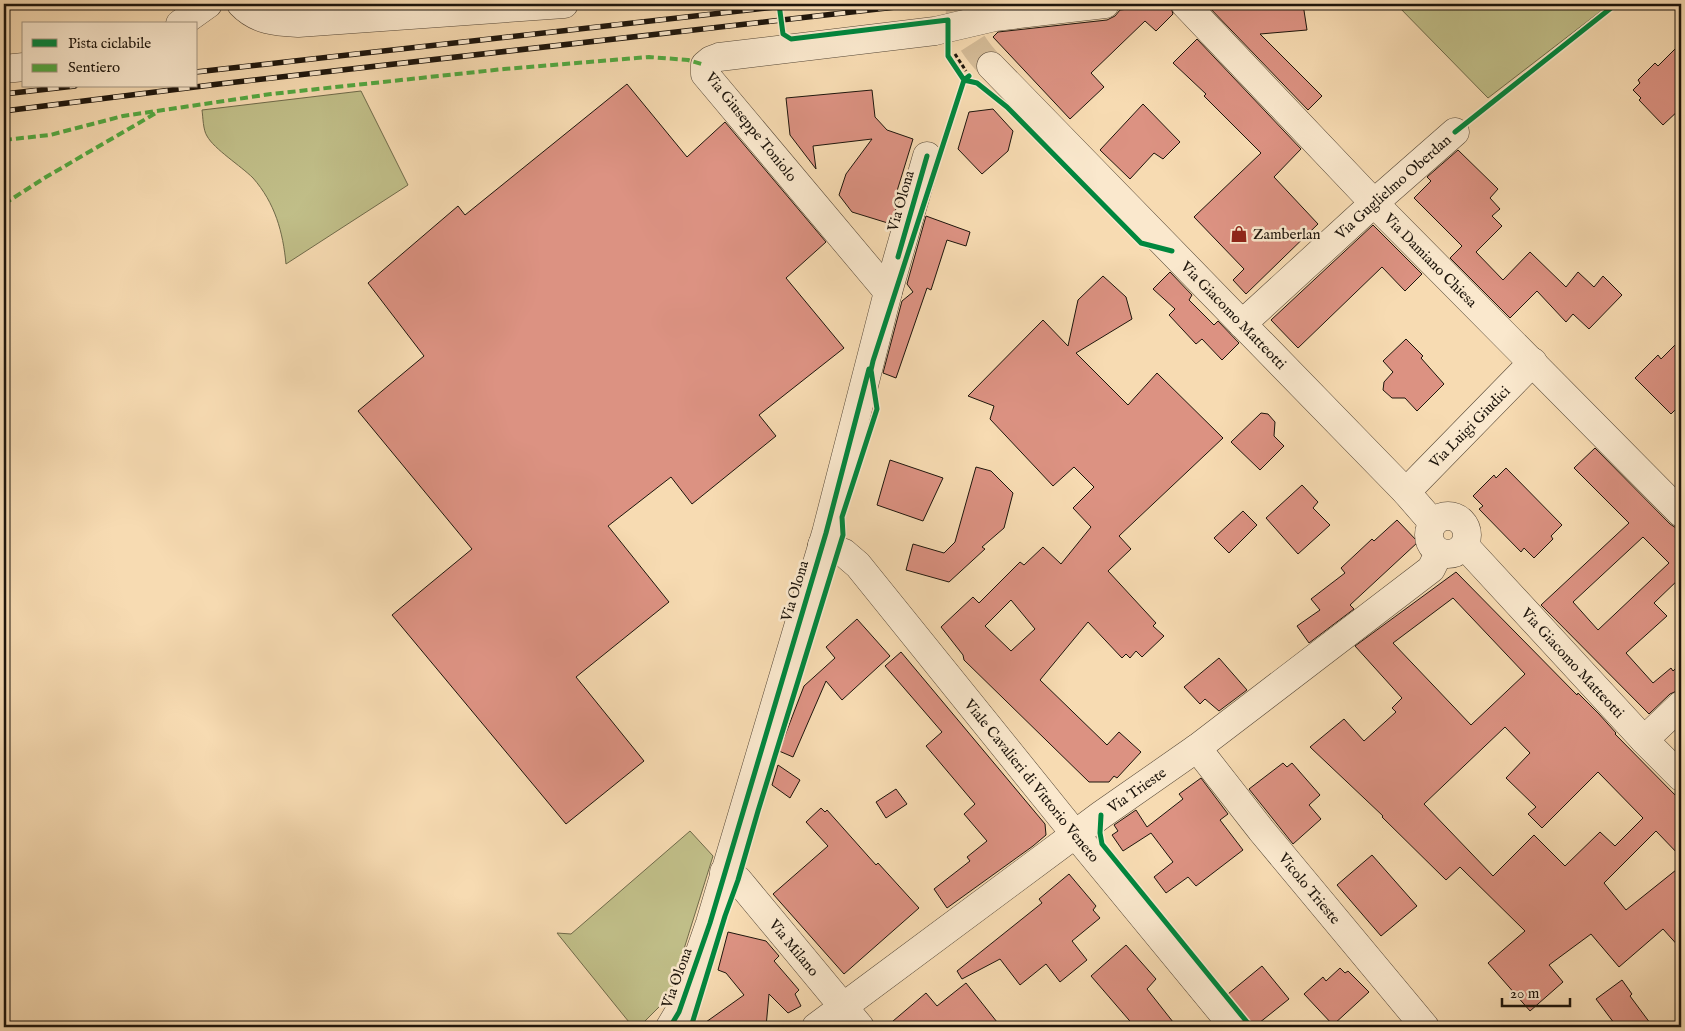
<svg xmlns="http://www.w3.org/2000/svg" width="1685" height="1031" viewBox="0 0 1685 1031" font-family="'IM FELL English',serif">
<rect width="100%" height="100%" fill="#f7dbb2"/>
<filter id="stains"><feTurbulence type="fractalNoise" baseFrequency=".004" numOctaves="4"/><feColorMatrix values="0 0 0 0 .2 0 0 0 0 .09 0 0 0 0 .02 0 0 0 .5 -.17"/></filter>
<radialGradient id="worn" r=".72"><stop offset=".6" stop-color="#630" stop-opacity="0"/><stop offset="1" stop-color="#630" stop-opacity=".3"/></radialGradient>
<!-- green -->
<path fill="#c1bf89" stroke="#6f6a4a" d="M1396,4H1610L1488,98Z
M361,91L408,185L286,264C283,232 275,203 253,178C241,166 214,149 207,136C203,130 203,117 202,110Z
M690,831L713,856L669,997L639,1027H633L557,933L571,934Z"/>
<!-- building -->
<path fill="#dc9282" stroke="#1d150c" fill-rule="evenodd" d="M1170,4L1173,14L1156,31L1145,21L1091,73L1104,87L1070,119L993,37L998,32L1107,20L1115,16L1120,10Z
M1206,4H1303L1307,30L1260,34L1322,96L1308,110Z
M1197,39L1301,149L1274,177L1318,224L1246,294L1233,280L1244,269L1194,217L1261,153L1204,96L1206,94L1173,63Z
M1681,43V108L1663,125L1639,100L1641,98L1633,90L1640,83L1638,80L1655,63L1658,66Z
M627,84L687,157L725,122L826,242L786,278L844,348L759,415L776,436L692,504L671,477L608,526L669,602L576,677L644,761L566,824L392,615L472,549L358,411L424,356L368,283L458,206L465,215Z
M872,90L875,117L887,130L913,139L893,204L897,205L891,224L852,212L839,195L846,174L872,139L813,146L816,169L790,135L786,98Z
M1143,104L1180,142L1163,159L1154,153L1130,179L1100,150Z
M993,109L1013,131L1008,151L982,174L958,149L969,112Z
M1458,150L1498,189L1490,198L1500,209L1492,216L1502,226L1476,252L1503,280L1530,252L1566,287L1578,272L1594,287L1603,276L1622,295L1589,329L1573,314L1566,322L1537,291L1510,318L1450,258L1462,246L1414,198L1431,181L1427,177Z
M926,216L970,232L966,246L947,240L931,290L927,288L896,378L883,373L902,301L913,292L907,284Z
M1373,225L1422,274L1405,291L1382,267L1298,348L1271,320Z
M1170,272L1192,295L1189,300L1214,325L1218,321L1239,343L1222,360L1202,339L1196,344L1169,315L1175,309L1153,289Z
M1103,276L1126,297L1132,319L1076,353L1128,405L1157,373L1223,438L1119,536L1131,549L1108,571L1156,623L1153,626L1164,636L1142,657L1136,651L1130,658L1126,654L1122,658L1088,622L1040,680L1107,745L1119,732L1141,752L1117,778L1114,776L1109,782H1089L964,660L963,655L941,627L973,597L979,603L1020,562L1024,565L1043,547L1061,564L1091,527L1073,508L1094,487L1074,467L1053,486L990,419L994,406L968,396L1043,320L1068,346L1078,300ZM1011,600L1035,629L1011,651L985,626Z
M1406,339L1423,356L1421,358L1444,384L1417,411L1405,398H1392L1383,390L1384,382L1393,372L1383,361Z
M1681,339V404L1671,414L1635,378L1658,355L1661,359Z
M1261,413L1268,414L1275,422L1274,436L1284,446L1260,470L1231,442Z
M1595,448L1670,524L1676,528H1681V577L1654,603L1667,616L1626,653L1653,683L1671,668L1673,671L1681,663V689L1670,694L1649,714L1541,605L1629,523L1574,468ZM1643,537L1669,563L1598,630L1573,602Z
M890,460L943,478L923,521L877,505Z
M976,467L991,471L1013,493L1004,528L982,547L985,549L949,582L906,570L913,544L944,553L955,542Z
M1506,468L1562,525L1551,536L1553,539L1534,558L1524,548L1521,552L1479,509L1483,506L1473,496L1494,475L1496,478Z
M1302,485L1318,502L1313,508L1330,525L1298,554L1266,518Z
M1243,511L1257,525L1229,553L1214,538Z
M1397,520L1418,542L1350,605L1354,609L1309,643L1297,626L1320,610L1311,599L1345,573L1341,568L1372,539L1374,541Z
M1456,572L1577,695L1578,693L1599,714L1616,733L1615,734L1681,801V857L1656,831L1604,883L1626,910L1681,866V949L1663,929L1619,967L1591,934L1549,965L1563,982L1530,1011L1488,963L1525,931L1460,867L1446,880L1382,817L1383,816L1310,747L1344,719L1364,741L1396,712L1392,708L1402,698L1355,646ZM1453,598L1525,674L1471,725L1393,643ZM1505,727L1530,753L1506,778L1536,807L1528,814L1542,828L1598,772L1643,818L1615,846L1600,832L1565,866L1534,835L1493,876L1424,804Z
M857,619L890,656L842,700L826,681L793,757L779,751L804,686L835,658L826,647Z
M901,652L1045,824L1046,835L1033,846L947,908L934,889L970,861L967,857L987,841L964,814L975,804L926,746L942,732L885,666Z
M1219,658L1247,690L1219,711L1205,699L1200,704L1184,687Z
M1283,763L1287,767L1292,763L1320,795L1309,805L1321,819L1293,844L1249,789Z
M778,765L800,780L790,798L772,785Z
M1201,778L1228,814L1220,820L1243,850L1196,886L1188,877L1166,893L1154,877L1173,862L1151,833L1123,851L1112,835L1118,831L1114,825L1136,810L1147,827L1183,799L1179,794Z
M896,789L907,804L886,818L876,802Z
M821,808L825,812L827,810L876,865L878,863L919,908L844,974L773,894L828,846L806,822Z
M1372,855L1417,906L1381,936L1337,885Z
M1069,874L1096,906L1093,910L1100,918L1072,941L1087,960L1060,982L1046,964L1020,985L1000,959L962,979L957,971L1042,903L1039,899Z
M728,932L766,941L779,956L774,961L799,990L795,994L801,1006L788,1013L769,994L766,1027H699L744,995L726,973L718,970Z
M1126,945L1156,979L1147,989L1177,1027H1135L1091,976Z
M1262,966L1289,999L1254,1027L1228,994Z
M1340,968L1345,973L1348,971L1369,992L1333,1025L1304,994L1323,977L1326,981Z
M1622,980L1632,994L1630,996L1653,1027H1617L1596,999Z
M966,983L1001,1027H886L926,993L937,1006Z"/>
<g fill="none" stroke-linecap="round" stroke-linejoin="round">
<!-- minor-tunnel -->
<path stroke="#d6bd99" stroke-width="28" stroke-dasharray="28 14" stroke-linecap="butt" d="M959,4C961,29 974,48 991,66"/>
<!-- minor casing -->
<g stroke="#544636" stroke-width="29">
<g id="minor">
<path d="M241,4C257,21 277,22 298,23L564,4"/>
<path id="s1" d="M1185,4L1374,203L1681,513"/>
<path d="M180,24L208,4"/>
<path id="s2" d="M991,66L1406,492L1433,523"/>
<path d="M4,69L24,67"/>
<path d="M888,292L705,74V65L711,60L719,57L935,31L995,17L1105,4"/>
<path id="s3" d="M1242,324L1374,203L1455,132"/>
<path id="s4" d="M1406,492L1533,362"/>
<circle cx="1448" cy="535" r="19"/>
<path id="s5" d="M822,545L844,553L858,565L1075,834L1234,1027"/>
<path id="s6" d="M1465,546L1644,740L1681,777"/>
<path d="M1644,740L1681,705"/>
<path id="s7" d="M1197,748L1261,830L1425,1027"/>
<path id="s8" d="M724,872L738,880L860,1027"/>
<path d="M670,1027L679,1012L710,923L826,533L888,292L927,156"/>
<path id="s9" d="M816,1027L1101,815L1197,748L1431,569L1439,553"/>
</g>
</g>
<!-- path -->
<path stroke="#1d150c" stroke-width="3" stroke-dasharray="4 2.5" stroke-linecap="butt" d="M955,54L966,71"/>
<!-- minor -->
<use href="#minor" stroke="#fae8cd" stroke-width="28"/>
<!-- rail casing -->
<g stroke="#1d150c" stroke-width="5.5">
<path id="rail" d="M196,72L801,4
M4,94L75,86
M4,111L219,84L922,4"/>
</g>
<!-- rail -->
<use href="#rail" stroke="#fae8cd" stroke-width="4" stroke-dasharray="11" stroke-linecap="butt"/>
<!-- quiet -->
<path stroke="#52a941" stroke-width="4" stroke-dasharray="8 4" stroke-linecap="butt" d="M4,140L50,135L123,116L271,94L504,69L649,57L688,60L705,65
M4,204L46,177L156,113"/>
<!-- cycleway casing -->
<g stroke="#fae8cd" stroke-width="8">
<path id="cycleway" d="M779,4L783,34L791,39L948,20V56L964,80L977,83L1007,107L1141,243L1172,251
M1455,132L1616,4
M898,257L927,156
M1101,815L1100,833L1102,844L1251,1027
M670,1027L679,1012L710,923L826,533L869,369
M691,1027L725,916L738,880L758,811L843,535L842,517L877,409L871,370L873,361L964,80L969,76"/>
</g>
<!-- cycleway -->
<use href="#cycleway" stroke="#00873e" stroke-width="5"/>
</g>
<!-- icons -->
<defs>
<g id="shop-bare" transform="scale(1.35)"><path d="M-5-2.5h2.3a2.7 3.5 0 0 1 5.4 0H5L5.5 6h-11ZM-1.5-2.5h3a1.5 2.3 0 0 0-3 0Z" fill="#8f2418" stroke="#fae8cd" stroke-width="2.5" paint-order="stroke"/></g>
</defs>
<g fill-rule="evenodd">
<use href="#shop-bare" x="1239" y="234"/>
</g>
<g text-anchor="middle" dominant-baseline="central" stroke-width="5" stroke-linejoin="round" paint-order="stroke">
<!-- street labels -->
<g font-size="15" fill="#1d150c" stroke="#fae8cd">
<text transform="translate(751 127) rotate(51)">Via Giuseppe Toniolo</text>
<text stroke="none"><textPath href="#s3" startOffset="204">Via Guglielmo Oberdan</textPath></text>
<text transform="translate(901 201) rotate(-74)">Via Olona</text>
<text stroke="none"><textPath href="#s1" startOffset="355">Via Damiano Chiesa</textPath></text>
<text stroke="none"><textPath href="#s2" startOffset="348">Via Giacomo Matteotti</textPath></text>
<text stroke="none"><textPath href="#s4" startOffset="91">Via Luigi Giudici</textPath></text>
<text transform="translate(795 591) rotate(-73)">Via Olona</text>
<text stroke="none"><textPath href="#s6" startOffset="159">Via Giacomo Matteotti</textPath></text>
<text stroke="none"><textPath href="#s5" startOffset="319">Viale Cavalieri di Vittorio Veneto</textPath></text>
<text stroke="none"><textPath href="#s9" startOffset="399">Via Trieste</textPath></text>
<text stroke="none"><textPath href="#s7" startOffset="180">Vicolo Trieste</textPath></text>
<text stroke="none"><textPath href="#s8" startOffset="104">Via Milano</textPath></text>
<text transform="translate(677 978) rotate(-70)">Via Olona</text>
</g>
<!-- poi labels -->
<g font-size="15" fill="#1d150c" stroke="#fae8cd" text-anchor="start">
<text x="1253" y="234">Zamberlan</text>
</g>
</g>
<!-- margin -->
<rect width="1685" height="1031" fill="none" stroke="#f7dbb2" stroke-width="20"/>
<rect x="5" y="5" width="1675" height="1021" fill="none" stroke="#1d150c" stroke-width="2.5"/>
<rect x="10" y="10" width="1665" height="1011" fill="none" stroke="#1d150c"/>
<!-- legend -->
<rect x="22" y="22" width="175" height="65" fill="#fae8cd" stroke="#a29480"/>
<rect x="32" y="39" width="25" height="8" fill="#00873e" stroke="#a29480"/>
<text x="68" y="48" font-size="15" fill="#1d150c">Pista ciclabile</text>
<rect x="32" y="64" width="25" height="8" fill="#52a941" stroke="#a29480"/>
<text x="68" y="72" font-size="15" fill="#1d150c">Sentiero</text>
<!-- scale -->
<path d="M1502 998v8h68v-8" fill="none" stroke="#1d150c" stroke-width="2.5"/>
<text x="1510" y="998" font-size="15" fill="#1d150c" stroke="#fae8cd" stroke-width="4" paint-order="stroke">20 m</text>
<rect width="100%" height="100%" filter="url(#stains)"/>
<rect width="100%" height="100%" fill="url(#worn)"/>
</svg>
